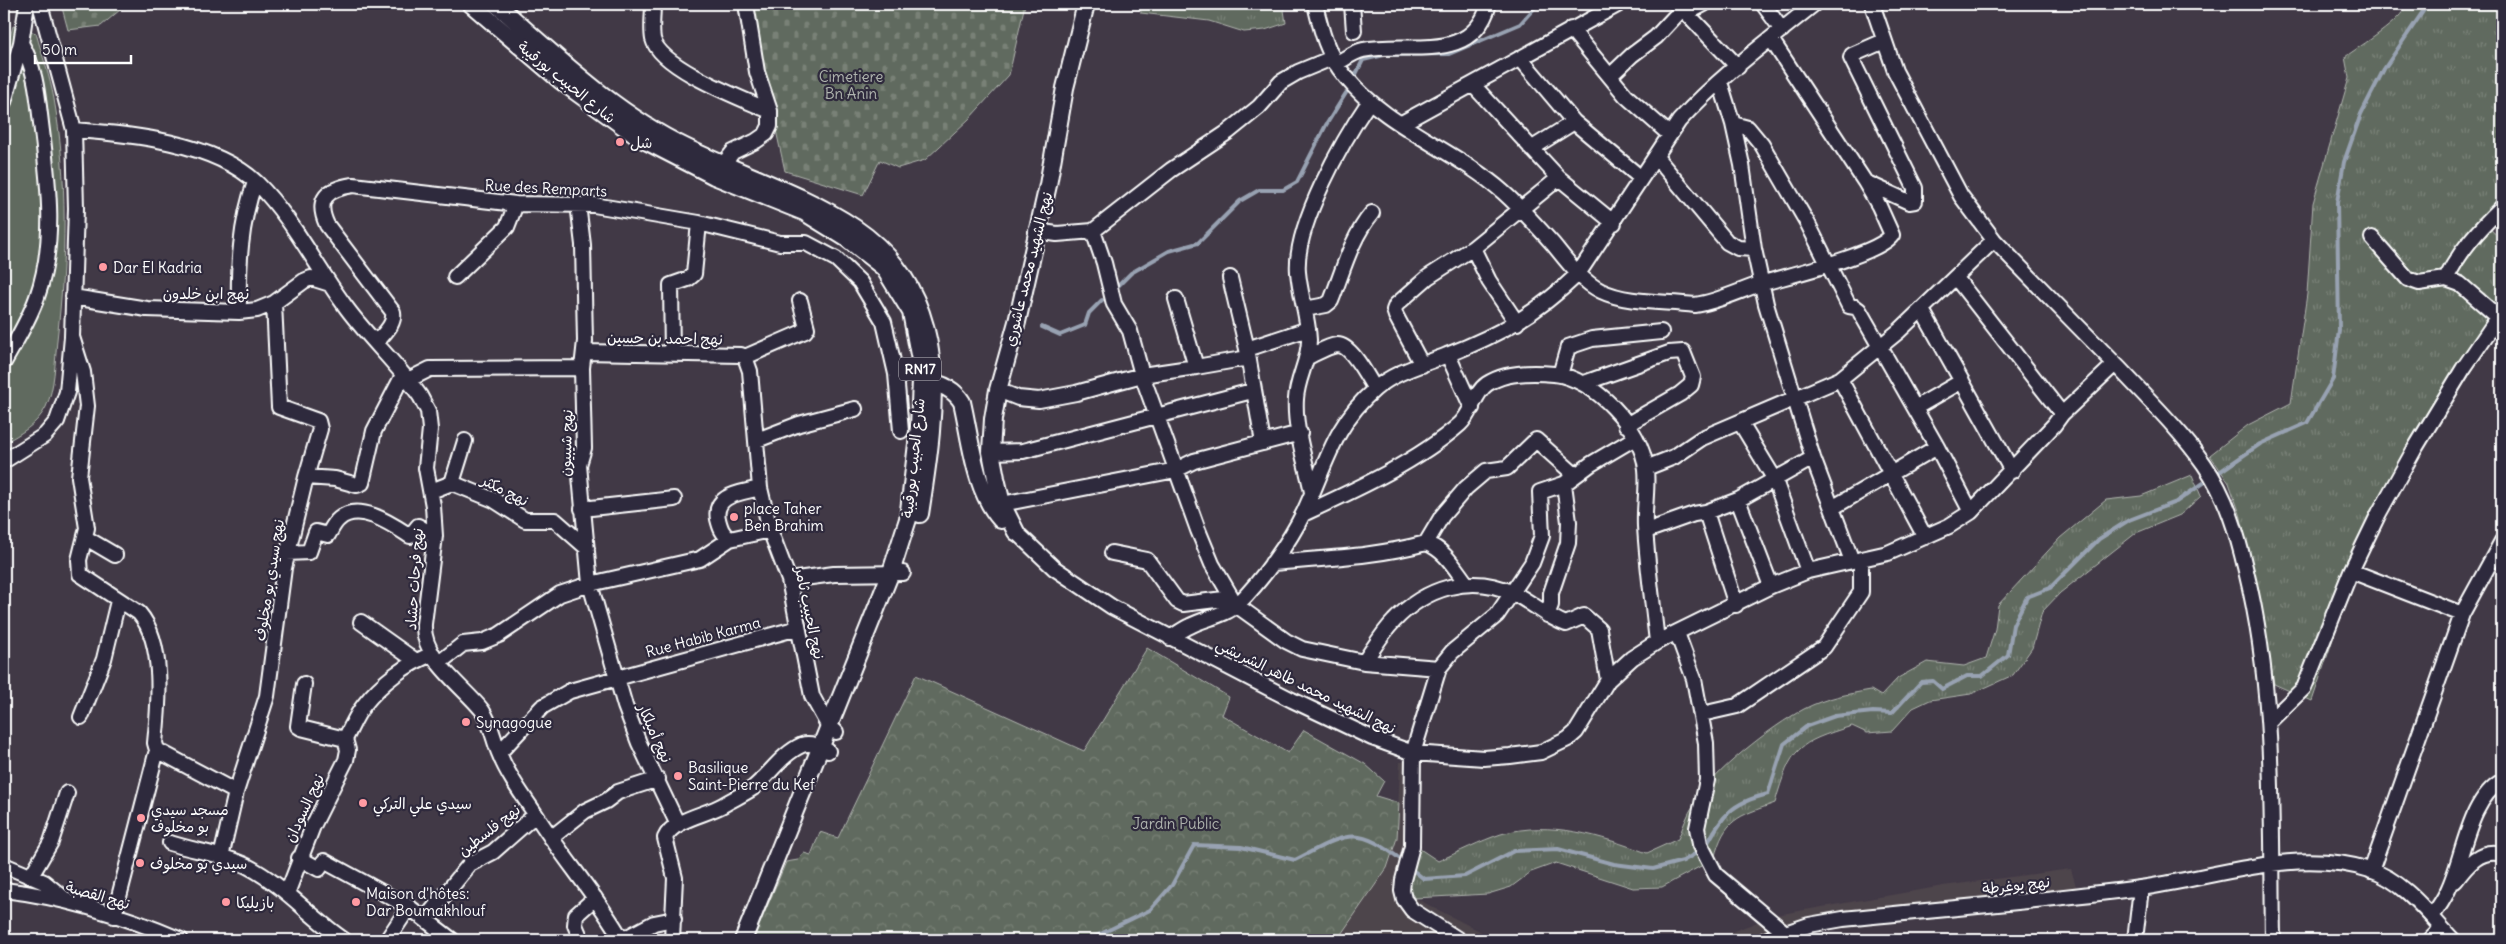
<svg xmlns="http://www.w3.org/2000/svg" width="2506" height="944" viewBox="0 0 2506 944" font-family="Delius,'Playpen Sans Arabic',sans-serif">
<defs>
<pattern id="grass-tufts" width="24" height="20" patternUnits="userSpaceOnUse" patternTransform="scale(1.25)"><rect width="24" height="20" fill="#616b5f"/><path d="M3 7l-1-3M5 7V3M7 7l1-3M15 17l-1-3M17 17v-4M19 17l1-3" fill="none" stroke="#798177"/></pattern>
<pattern id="cemetery-stones" width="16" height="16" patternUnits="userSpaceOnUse" patternTransform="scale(1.25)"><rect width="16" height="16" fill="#616b5f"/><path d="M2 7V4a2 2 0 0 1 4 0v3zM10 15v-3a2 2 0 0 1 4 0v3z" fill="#798177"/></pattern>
<pattern id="park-crowns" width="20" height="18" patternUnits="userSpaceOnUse" patternTransform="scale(1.25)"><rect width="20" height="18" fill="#616b5f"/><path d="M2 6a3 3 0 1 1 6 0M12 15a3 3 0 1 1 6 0" fill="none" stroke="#798177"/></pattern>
</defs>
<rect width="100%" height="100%" fill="#413946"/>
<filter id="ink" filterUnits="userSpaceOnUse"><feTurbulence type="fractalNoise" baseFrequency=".02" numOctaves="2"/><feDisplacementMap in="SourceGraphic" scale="10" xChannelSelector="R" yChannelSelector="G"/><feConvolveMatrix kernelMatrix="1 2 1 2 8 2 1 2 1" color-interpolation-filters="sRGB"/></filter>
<g filter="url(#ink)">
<!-- built -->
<path fill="#4e444c" d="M1400,762H1418L1408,889L1415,898L1497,940H1351L1341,934L1387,868L1397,838Z
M2071,869L2078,893L1839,925L1782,940H1719L1734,931L1776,915L1943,886Z"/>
<!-- grass -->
<path fill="url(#grass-tufts)" stroke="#b0b5af" d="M1140,4H1283L1286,23L1265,30L1244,32L1209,21L1141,13Z
M2407,4H2502V212L2488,227L2502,240V324L2414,462L2373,536L2353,580L2312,701L2274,684L2260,601L2240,514L2229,483L2210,455L2248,425L2291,403L2307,294L2313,203L2349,78L2345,57C2361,45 2401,22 2407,4Z
M2192,475L2201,496L2180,515L2136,533L2060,593L2042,612L2032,648L2013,675L1971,694L1930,700L1913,708L1892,731L1867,733L1852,726C1797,743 1791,747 1775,803C1737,817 1725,818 1714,859L1662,887L1633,888L1556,863L1531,872L1511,887L1488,894L1415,898L1408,889L1417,847L1438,861C1459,852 1480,841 1501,834C1551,820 1601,836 1647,853L1678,839C1683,827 1687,815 1694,804C1712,772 1772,726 1804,709C1825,698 1848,694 1871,690L1881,696L1898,678L1927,662L1964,666L1986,658L1995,629L1998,605L2060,538L2106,500L2141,496Z"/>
<!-- cemetery -->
<path fill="url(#cemetery-stones)" stroke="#b0b5af" d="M61,4H127L101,26L68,30Z
M754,4H1025L1009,75L969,119L925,160L898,168L880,160L863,195L785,171L758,49Z"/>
<!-- park -->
<path fill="url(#park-crowns)" stroke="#b0b5af" d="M1147,648L1229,697L1222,715L1288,753L1304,730L1365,764L1384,781L1376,796L1399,803L1397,838L1387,868L1337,940H753L786,862L798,860L804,853L811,855L820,832L838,838L916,675L1084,751Z"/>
<!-- garden -->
<path fill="#616b5f" stroke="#b0b5af" d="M13,26L36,33C42,55 50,77 54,99C68,179 66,260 57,340C55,361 55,388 46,407C37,425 20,434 4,443V60Z"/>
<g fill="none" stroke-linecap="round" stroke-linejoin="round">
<!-- stream -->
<path stroke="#98a2b2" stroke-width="4" d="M1356,74L1363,60L1384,55L1449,54L1520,24L1538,4
M1119,285L1131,273L1169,251L1198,243L1240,201L1259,190H1283L1297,182L1326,125L1346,93
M1042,327L1060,335L1085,325L1089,313L1102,300
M1706,846C1723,815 1731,803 1768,794L1784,744L1807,726L1835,716L1873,712L1892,713L1921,682L1933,681L1942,689L1967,676H1982L2008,655L2013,625L2027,597L2050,588L2099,539L2129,520L2176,502L2260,444L2307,423L2333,379L2339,330L2337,202L2344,162L2361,114L2384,69L2428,4
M1409,867L1424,879L1465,876L1514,851L1558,849L1614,864L1653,869L1683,861L1700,851
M1088,940L1150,910L1172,885L1194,845L1241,847L1295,860C1346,834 1355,823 1404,862"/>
<!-- minor casing -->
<g stroke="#fff" stroke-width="18">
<path id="minor" d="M653,4C653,15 651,28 653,39C660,68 743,99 770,111
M1315,4C1321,30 1327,55 1345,76C1386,127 1454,149 1503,192C1521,208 1537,226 1553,244C1567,261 1581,281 1601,291C1628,304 1665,301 1695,305C1717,302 1739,291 1760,284C1786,276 1878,255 1892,235L1879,206L1865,182L1771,39
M1352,4L1354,31
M1678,4L1738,67
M1763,4L1782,30
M1872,4L1895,71L1961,196L1994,240C2036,284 2078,326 2120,369C2149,400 2180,430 2204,464C2227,497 2237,533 2246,571C2276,693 2271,816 2273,940
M1687,13L1704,4
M1571,29L1626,96L1669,134
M1520,58L1574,122L1641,178
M1336,64C1345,59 1353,52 1363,50C1409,41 1472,65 1489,4
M1610,76L1632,55L1656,37L1683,8
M1720,82L1733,124L1742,165L1754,249L1766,304L1813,458L1852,561
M1474,86L1559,178L1614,223
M4,102L21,43L27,4
M1402,123L1619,4
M1733,124L1748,128L1762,145L1808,224L1849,306L1855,307L1859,310L1937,447L1971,512
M74,130C130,134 214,142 257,183C292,218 314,263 343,303C366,336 397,363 420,396L428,411L430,429L426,468L433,506L435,536L424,624C422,659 462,685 482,710C491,723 493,738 499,753C507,774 523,796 536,815C563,858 597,896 622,940
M1531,149L1574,122
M1656,157L1727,242L1738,248L1754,249
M717,172L733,152L756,141L766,134L770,126V111L757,72L746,4
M1865,182L1909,202L1915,201V188L1851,58L1852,55L1884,41
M578,204L583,245L585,341L582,368L584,448L579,465L590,584L625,706L639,743L678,825
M1036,231L1057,234L1093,231L1171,170L1228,132L1259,107L1281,82L1298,72L1332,58
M1093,231L1104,263L1114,304L1130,331L1142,375L1198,530L1212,564L1236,605L1286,641L1302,649L1364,662L1439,668
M2372,238L2408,279L2419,283L2446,279L2460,284L2498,317
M1473,248L1489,281L1517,323
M455,277L507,227L516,204
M1230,278L1247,349L1263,443
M2446,279C2460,250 2479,229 2502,207
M73,297L147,309L239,312L257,310L274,303L304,281L311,278L330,284
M1176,299L1196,367L1248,358
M1305,309L1326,305L1331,301C1343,271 1351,238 1372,213
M1922,310L2012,471
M239,312C238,266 240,224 255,182
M72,337L83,372L87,406L79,477L87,528L79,560L80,574L139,613C165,643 159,705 155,743L157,750L236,792
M376,343C384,333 395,325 393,312L327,225C315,199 327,189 353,185L516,204L594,205L699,223L780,243H806L836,259L860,282L884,322L896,374L901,431
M1247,349L1308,329
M584,352L741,355L745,357
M672,353L671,285L688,279L694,274L699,223
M1448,355L1472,408
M745,357L750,371L760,488L770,530L789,580L812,696L828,725L836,732
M745,357L805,331L807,328L800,301
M1308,357C1317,353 1328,346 1337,345C1351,344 1368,378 1375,389
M4,362C16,341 29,320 37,297C56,243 49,187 42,131C38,101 37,70 21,43
M1422,365L1396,316L1394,310L1396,305L1428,277L1473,248L1559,178
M1560,375L1568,347L1592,339L1661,332
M1840,379L1925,537
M408,380L430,369L582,368
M1584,383L1669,353L1683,352L1693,377L1691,385L1680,394L1626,425
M998,390L1018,398L1039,400L1076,393L1142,375L1196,367
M1915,408L1962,381
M2062,414L2115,364
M1740,422L1774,478L1808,571
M757,440L799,424L855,409
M991,452L1023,451L1252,391
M4,461L45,435L57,421L67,392L72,337L76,208L74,130L40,4
M1646,468L1674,457L1702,438L1840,379L1899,331L1994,240
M306,477L335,479L357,485L362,483L374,431L403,375
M452,483L465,441
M760,488C742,493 713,494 718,519C720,527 722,534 730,539L770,530
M431,491L452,483L494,500L525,520H555L587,548
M1312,492C1306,463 1294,429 1296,399C1297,378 1309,361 1309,340C1308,317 1300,295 1298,272C1294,226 1343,140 1369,102
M1738,500L1771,586
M1002,504L1176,470L1194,461L1300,433
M1832,508L1937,447
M582,509L674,499
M1303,514C1355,490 1417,462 1460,424C1472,413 1474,393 1487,384C1505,372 1534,372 1554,374C1594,378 1642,428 1646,469C1648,487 1644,507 1645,526C1647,564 1653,604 1657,642
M1646,531L1694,514L1706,512
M1016,532L1054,568L1112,607L1292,700L1372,738L1413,753L1484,758L1510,756L1541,752L1568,739L1576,732L1608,680L1632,658L1657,642L1771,586L1808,571L1888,553L1949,526L1971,512L2054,425L2062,414L1956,278
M86,538L115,555
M1426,543C1445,550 1454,567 1466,583
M287,553L309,552L316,532L328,535C331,530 334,523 339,519C359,501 393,525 410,536L418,526L435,536
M1112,553L1147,560L1177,601L1183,604L1232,598
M1272,563C1324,558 1375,557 1426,543L1442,516L1466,488L1486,471L1507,468L1536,440L1575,475
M2351,571L2462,614
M789,580L834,574L903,573
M1736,605L1706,512L1738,500L1813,458
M1547,615L1551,605V593L1568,543L1569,522L1564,484
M361,622L416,661
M1677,633L1694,679L1706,743L1707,780L1697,828L1700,844L1716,875L1784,932
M1170,638C1177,634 1183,629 1190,626C1205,618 1225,616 1238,604C1262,580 1289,543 1304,512C1326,465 1334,424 1375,389C1396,371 1423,365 1447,355C1501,334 1536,314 1578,274L1679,121C1719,77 1768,41 1814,4
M1364,662C1374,648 1382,633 1394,621C1425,588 1471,573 1513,593C1532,602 1546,617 1566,624L1584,616L1599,629L1608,680
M439,663L463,644L482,642L499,635L560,594L590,584L700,559L730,539
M304,684L298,726L301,728L345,739
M1702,714L1737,706L1824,647L1861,592V559
M81,717L104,659L118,601
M2270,721L2304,688L2351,571L2379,513L2414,450L2463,369L2502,312
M345,739C351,728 356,715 364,705C381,683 407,663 433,654
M499,753L542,707L570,691L798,628
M551,838L585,811L606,801L618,792L658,779
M170,843C195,851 223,854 247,866C284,885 310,917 344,940
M221,857L236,792L267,696L284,568L306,477L320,429L318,421L279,407L274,303
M299,858L319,869L324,861L409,907L452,940
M4,865L44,882L66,900
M2371,871L2462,614L2502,541
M31,876L51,842L67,793
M2455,881C2467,865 2480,848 2502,854
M4,890C64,897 125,916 181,940
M288,891L313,826L346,760L348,750L345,739
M114,916L157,750
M2432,916C2438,908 2444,899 2448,890C2464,857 2468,800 2502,781
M426,918L470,864L493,852L535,815
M387,940L409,907
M578,940L581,939L575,925L576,915L595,898
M622,940L654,923L674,919
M672,940L675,878L665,838C673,819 706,815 723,805C733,799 744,794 753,788C769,775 783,753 802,745C811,742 820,747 828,751
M1459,940L1412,910L1404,899L1402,891L1403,880L1412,846L1413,753L1439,668L1452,652L1497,615L1532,563L1542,536L1540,492L1564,484L1591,464L1635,438
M1765,940L1809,925L1843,919C1942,909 2042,901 2140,888C2216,878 2294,846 2370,870C2405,881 2429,915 2453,940
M2135,940L2141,888
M2430,940L2442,928"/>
</g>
<!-- major casing -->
<g stroke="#fff" stroke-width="20">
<path id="major" d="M471,4L561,81L638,137L714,176L804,212L846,238L884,268L911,312L920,360L921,380L919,427L908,519L891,572L743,940
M496,4C555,55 614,113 685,147C740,174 803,193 855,228C955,296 936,411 920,514
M925,381C940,383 954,389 962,402C971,440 974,490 1001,520
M1016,532L1002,504L996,478L991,452L993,419L998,390L1017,322L1048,185L1065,88L1086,4"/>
</g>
<!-- minor -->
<use href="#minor" stroke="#2f2a3d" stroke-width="14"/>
<!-- major -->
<use href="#major" stroke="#2f2a3d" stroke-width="16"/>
</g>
</g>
<!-- markers -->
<g fill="#ff9aa2" stroke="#2f2a3d" stroke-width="2">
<circle cx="620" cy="142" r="5"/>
<circle cx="103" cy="267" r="5"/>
<circle cx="734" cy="517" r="5"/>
<circle cx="466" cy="722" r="5"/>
<circle cx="678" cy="776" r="5"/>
<circle cx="363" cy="803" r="5"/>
<circle cx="141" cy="818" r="5"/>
<circle cx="140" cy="863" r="5"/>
<circle cx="226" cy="902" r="5"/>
<circle cx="356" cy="902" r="5"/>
</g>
<g text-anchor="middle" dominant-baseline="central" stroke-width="4.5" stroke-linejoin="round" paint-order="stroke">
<!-- shield labels -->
<rect fill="#2f2a3d" stroke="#c1bfc5" stroke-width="1" x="899" y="357.5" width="42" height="23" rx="4"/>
<g font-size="14" font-weight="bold" fill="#fff">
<text x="920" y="369">RN17</text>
</g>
<!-- park labels -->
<g font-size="15" fill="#b0b5af" stroke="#2f2a3d">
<text x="851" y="76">Cimetiere<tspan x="851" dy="17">Bn Anin</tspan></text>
<text x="1176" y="823">Jardin Public</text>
</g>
<!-- street labels -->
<g font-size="15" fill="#fff" stroke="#2f2a3d">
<text transform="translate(567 82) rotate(39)">شارع الحبيب بورقيبة</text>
<text transform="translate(546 188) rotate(3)">Rue des Remparts</text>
<text transform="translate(1028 269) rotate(-76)">نهج الشهيد محمد عاشوري</text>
<text x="206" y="293">نهج ابن خلدون</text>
<text transform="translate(665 338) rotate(1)">نهج احمد بن حسين</text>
<text transform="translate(566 443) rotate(-88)">نهج شيبيون</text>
<text transform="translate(913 458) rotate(-84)">شارع الحبيب بورقيبة</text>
<text transform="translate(505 490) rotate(27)">نهج مكثر</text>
<text transform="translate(414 579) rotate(-86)">نهج فرحات حشاد</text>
<text transform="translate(269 580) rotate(-81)">نهج سيدي بو مخلوف</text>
<text transform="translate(810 613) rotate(78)">نهج الحبيب ثامر</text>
<text transform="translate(703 637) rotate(-15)">Rue Habib Karma</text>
<text transform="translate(1306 686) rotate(26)">نهج الشهيد محمد طاهر الشريشي</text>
<text transform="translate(655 733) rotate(66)">نهج أميلكار</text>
<text transform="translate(304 808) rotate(-65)">نهج السودان</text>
<text transform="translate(489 830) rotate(-38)">نهج فلسطين</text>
<text transform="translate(2016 885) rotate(-6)">نهج يوغرطة</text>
<text transform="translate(98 895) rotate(16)">نهج القصبة</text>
</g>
<!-- poi labels -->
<g font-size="15" fill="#fff" stroke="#2f2a3d" text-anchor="start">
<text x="630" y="142">شل</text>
<text x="113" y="267">Dar El Kadria</text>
<text x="744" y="508">place Taher<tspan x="744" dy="17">Ben Brahim</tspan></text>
<text x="476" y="722">Synagogue</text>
<text x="688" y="767">Basilique<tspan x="688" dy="17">Saint-Pierre du Kef</tspan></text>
<text x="373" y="803">سيدي علي التركي</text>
<text x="151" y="809">مسجد سيدي<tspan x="151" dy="17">بو مخلوف</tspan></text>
<text x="150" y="863">سيدي بو مخلوف</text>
<text x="366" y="893">Maison d'hôtes:<tspan x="366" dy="17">Dar Boumakhlouf</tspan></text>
<text x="236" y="902">بازيليكا</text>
</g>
</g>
<!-- margin -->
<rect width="2506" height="944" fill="none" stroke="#2f2a3d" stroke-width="20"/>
<rect x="10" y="10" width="2486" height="924" fill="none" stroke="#fff" stroke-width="2" filter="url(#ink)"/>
<!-- scale -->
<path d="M35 55v8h96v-8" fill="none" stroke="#ffffff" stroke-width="2.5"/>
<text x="42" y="55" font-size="15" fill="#ffffff" stroke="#2f2a3d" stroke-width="4" paint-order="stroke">50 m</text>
</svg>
